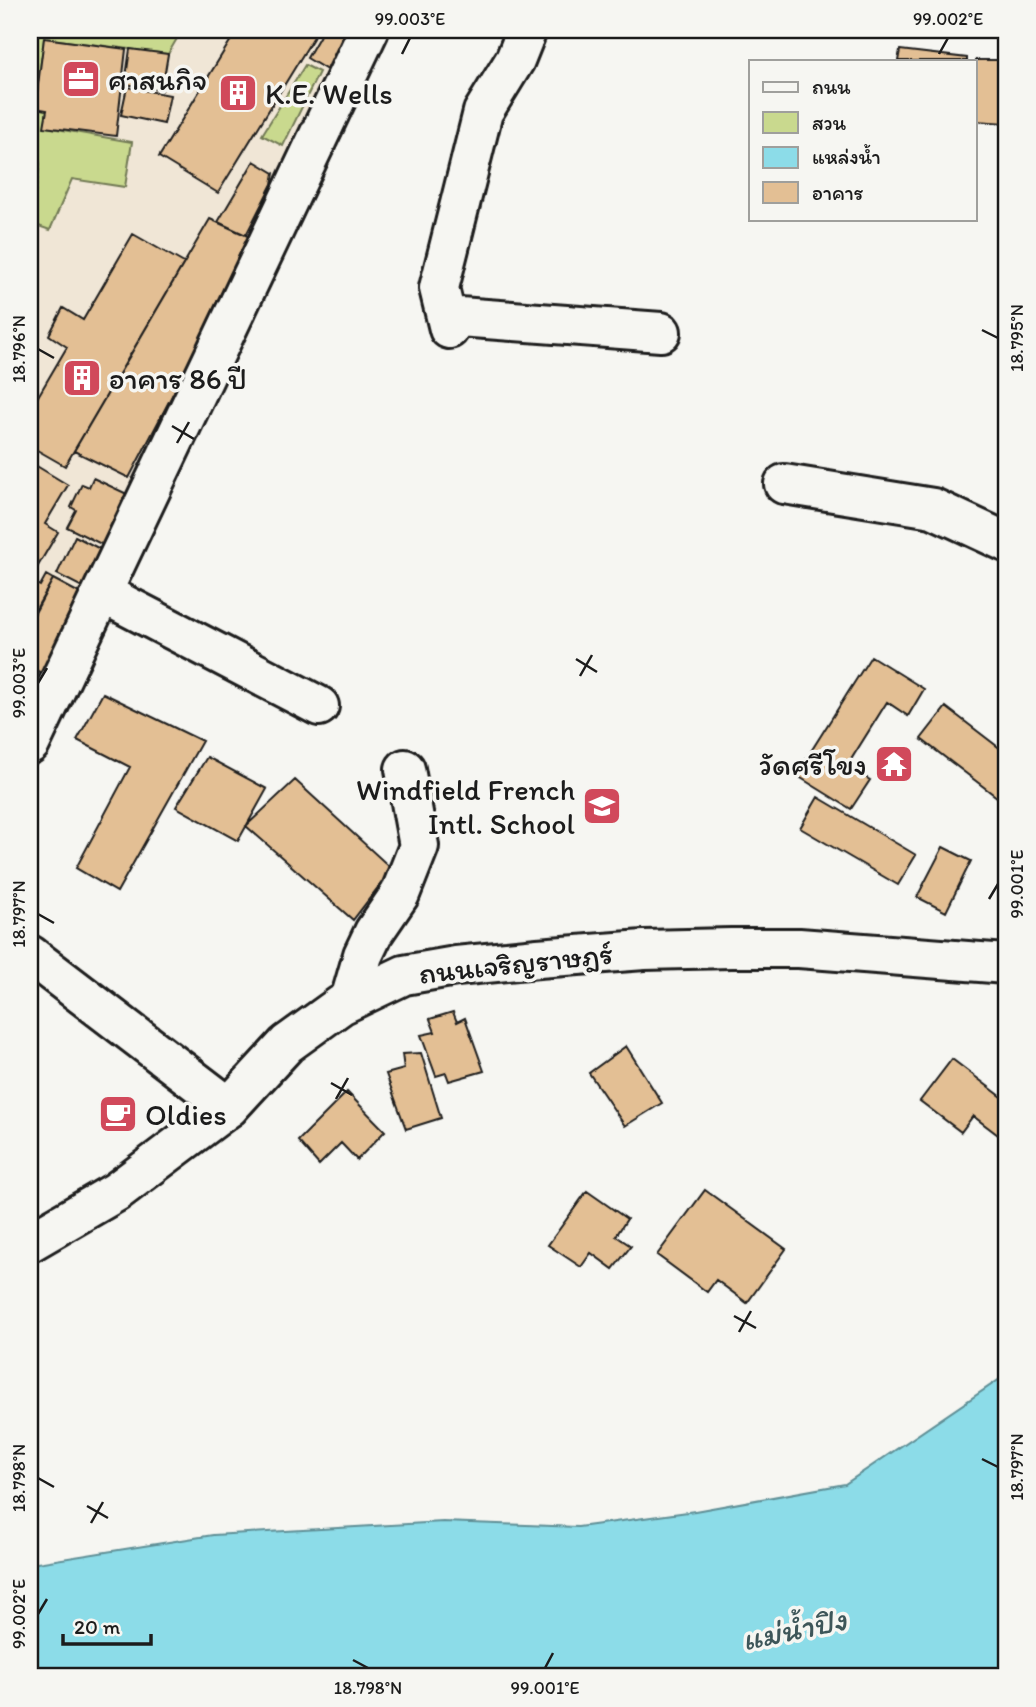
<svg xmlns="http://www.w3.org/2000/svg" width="1036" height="1707" viewBox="0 0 1036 1707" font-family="Itim,'Playpen Sans Thai',sans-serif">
<rect width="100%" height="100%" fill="#f6f6f2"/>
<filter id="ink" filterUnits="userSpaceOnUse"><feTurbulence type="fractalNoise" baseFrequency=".0143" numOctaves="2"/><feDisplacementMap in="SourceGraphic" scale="14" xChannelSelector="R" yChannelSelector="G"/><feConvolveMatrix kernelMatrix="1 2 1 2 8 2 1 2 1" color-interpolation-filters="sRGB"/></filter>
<g filter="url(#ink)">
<!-- built -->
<path fill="#f0e6d6" d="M30,30H354L30,731Z"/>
<!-- green -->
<path fill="#c9d98e" stroke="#727a55" stroke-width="2" d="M38,30H182L168,54L44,38L35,108L47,110L45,127L132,142L125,187L72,179L50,230L30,223L40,164L30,118V83Z
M305,65L319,72L283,146L262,135Z"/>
<!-- water -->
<path fill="#8cdce8" stroke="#5f8f96" stroke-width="2" d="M1006,1375V1677H30V1564L213,1535L443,1522L578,1527L695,1511L845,1484Z"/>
<!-- building -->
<path fill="#e3bf94" stroke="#1c1c1c" stroke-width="2" d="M237,30H318L218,193L159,157Z
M323,30H350L327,70L307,58Z
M44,38L126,49L116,136L44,127L47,110L35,108Z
M130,49L168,54L162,90L125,84Z
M900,50L967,58V61H898Z
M976,60H1006V123L975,121Z
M127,87L170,95L164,124L121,115Z
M254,161L274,173L272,184L246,235L218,222Z
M210,219L250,237L248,250L129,478L74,451Z
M133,234L184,263L65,466L30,446V410L67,347L49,335L63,308L83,320Z
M30,462L68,485L45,524L58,532L35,571L30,568Z
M93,478L127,494L103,545L67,527L76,510L71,507L82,484L89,487Z
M75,536L102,550L84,588L57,574Z
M46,575L53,579L36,609L30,606V581L40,586Z
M53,579L87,597L45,675L30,667V622Z
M871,656L924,689L908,716L887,702L847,766L870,780L851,809L796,775Z
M103,693L202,741L117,892L76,868L130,767L77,740Z
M946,707L1006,753V804L921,739Z
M877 764a14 14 0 1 1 28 0a14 14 0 1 1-28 0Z
M207,757L267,789L238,841L176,807Z
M295,780L392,869L353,920L246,826Z
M818,797L916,855L898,885L800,828Z
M943,847L971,861L946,912L917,897Z
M453,1012L457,1022L465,1018L484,1071L449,1081L446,1073L436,1076L421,1035L435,1032L430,1019Z
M626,1046L662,1103L625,1126L589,1073Z
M421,1053L441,1118L406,1129L386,1074L404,1069L402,1054Z
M952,1059L1006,1100V1141L973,1116L961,1132L920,1101Z
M347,1092L385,1131L357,1160L341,1143L319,1165L298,1141Z
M705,1190L786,1249L747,1303L716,1280L707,1292L657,1255Z
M587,1191L627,1219L616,1236L631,1246L613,1269L591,1253L581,1267L548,1245Z"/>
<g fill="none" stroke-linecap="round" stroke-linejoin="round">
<!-- minor casing -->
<g stroke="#1c1c1c" stroke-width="44">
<path id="minor" d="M446,316L661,332
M449,329L439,288L483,112L515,60L527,30
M784,484L933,508L1006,542
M102,593L319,706
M30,744L369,30
M30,955L229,1107
M350,1000L363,955L374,932L400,894L419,846L405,769"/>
</g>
<!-- major casing -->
<g stroke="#1c1c1c" stroke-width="44">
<path id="major" d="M30,1242L116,1192L229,1107L287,1044L341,1005L404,975L456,966L538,958L644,950L731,948H799L1006,964"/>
</g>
<!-- minor -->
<use href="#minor" stroke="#f6f6f2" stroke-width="38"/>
<!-- major -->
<use href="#major" stroke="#f6f6f2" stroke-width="38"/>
</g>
</g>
<!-- ticks -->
<path fill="none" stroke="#1c1c1c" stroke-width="2.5" d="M402,54L410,38M939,54L948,38M982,330L998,338M38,349L54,358M172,426L194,439M177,443L189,422M576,659L597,672M580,676L592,655M38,683L47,668M989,899L998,884M38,914L54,923M331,1083L352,1095M336,1099L348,1078M734,1316L756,1328M739,1332L751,1311M982,1459L998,1467M38,1478L54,1487M87,1506L108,1518M91,1523L103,1502M38,1614L47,1599M353,1660L368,1668M545,1668L553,1653"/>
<!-- icons -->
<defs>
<g id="office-square" transform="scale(2.0125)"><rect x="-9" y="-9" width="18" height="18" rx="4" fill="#d1495b" stroke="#f6f6f2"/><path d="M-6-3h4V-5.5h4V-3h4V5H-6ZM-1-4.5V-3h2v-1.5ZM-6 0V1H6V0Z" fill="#fff"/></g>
<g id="building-square" transform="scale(2.0125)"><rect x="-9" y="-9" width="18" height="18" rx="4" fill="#d1495b" stroke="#f6f6f2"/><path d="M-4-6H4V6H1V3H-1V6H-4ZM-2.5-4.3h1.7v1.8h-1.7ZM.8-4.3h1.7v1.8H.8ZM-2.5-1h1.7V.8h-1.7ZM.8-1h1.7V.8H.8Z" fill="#fff"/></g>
<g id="temple-square" transform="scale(2.0125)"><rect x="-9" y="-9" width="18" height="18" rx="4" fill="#d1495b" stroke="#f6f6f2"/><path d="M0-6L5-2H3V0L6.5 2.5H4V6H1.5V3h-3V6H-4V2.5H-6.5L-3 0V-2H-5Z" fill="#fff"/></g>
<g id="school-square" transform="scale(2.0125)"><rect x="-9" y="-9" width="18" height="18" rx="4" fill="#d1495b" stroke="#f6f6f2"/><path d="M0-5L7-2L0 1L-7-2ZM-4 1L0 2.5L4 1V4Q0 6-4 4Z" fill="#fff"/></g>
<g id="cafe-square" transform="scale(2.0125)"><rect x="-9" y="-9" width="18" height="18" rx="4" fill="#d1495b" stroke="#f6f6f2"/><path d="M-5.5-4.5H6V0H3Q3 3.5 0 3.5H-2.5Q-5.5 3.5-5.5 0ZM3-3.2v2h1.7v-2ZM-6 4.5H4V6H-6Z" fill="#fff"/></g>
</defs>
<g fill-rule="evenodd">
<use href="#office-square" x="81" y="79"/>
<use href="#building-square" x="238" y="93"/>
<use href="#building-square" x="82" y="378"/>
<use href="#temple-square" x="894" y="764"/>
<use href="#school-square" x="602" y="806"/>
<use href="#cafe-square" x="118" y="1114"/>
</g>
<g text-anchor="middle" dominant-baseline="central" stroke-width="7" stroke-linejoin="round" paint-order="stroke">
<!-- poi labels -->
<g font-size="30" fill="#1c1c1c" stroke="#f6f6f2" text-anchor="start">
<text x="108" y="79">ศาสนกิจ</text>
<text x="265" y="93">K.E. Wells</text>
<text x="109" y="378">อาคาร 86 ปี</text>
<text x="867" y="764" text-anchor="end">วัดศรีโขง</text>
<text x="575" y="789" text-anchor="end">Windfield French<tspan x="575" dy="34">Intl. School</tspan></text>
<text x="145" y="1114">Oldies</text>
</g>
<!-- street labels -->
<g font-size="30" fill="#1c1c1c" stroke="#f6f6f2">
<text transform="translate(516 963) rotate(-6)">ถนนเจริญราษฎร์</text>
</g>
<!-- water labels -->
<g font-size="32" font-style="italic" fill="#3e5659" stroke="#f6f6f2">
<text transform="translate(794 1629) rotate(-12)">แม่น้ำปิง</text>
</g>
</g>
<!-- margin -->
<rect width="1036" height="1707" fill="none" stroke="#f6f6f2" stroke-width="77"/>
<!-- legend -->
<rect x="749" y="60" width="228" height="161" fill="#f6f6f2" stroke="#9f9f9c" stroke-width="2"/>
<rect x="763" y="82" width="35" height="10" fill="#f6f6f2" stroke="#9f9f9c" stroke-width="2"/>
<text x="812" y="94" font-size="21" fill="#1c1c1c">ถนน</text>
<rect x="763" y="112" width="35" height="21" fill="#c9d98e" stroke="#9f9f9c" stroke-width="2"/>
<text x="812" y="130" font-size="21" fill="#1c1c1c">สวน</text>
<rect x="763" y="147" width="35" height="21" fill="#8cdce8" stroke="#9f9f9c" stroke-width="2"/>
<text x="812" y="164" font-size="21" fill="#1c1c1c">แหล่งน้ำ</text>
<rect x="763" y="182" width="35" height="21" fill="#e3bf94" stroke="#9f9f9c" stroke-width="2"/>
<text x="812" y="200" font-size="21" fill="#1c1c1c">อาคาร</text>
<!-- scale -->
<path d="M63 1634v10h88v-10" fill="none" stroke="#1c1c1c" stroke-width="3.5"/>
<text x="74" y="1634" font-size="21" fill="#1c1c1c" stroke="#f6f6f2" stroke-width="5" paint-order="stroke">20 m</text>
<rect x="38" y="38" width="960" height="1630" fill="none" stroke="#1c1c1c" stroke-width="2.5"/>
<g font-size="18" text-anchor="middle" fill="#1c1c1c">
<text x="410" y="25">99.003°E</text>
<text x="948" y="25">99.002°E</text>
<text transform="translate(1017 338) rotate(-90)" y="6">18.795°N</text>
<text transform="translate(19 349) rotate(-90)" y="6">18.796°N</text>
<text transform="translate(19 683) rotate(-90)" y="6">99.003°E</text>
<text transform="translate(1017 884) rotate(-90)" y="6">99.001°E</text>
<text transform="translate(19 914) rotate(-90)" y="6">18.797°N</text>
<text transform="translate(1017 1467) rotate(-90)" y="6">18.797°N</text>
<text transform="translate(19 1478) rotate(-90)" y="6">18.798°N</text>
<text transform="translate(19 1614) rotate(-90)" y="6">99.002°E</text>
<text x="368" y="1694">18.798°N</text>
<text x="545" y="1694">99.001°E</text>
</g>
</svg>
